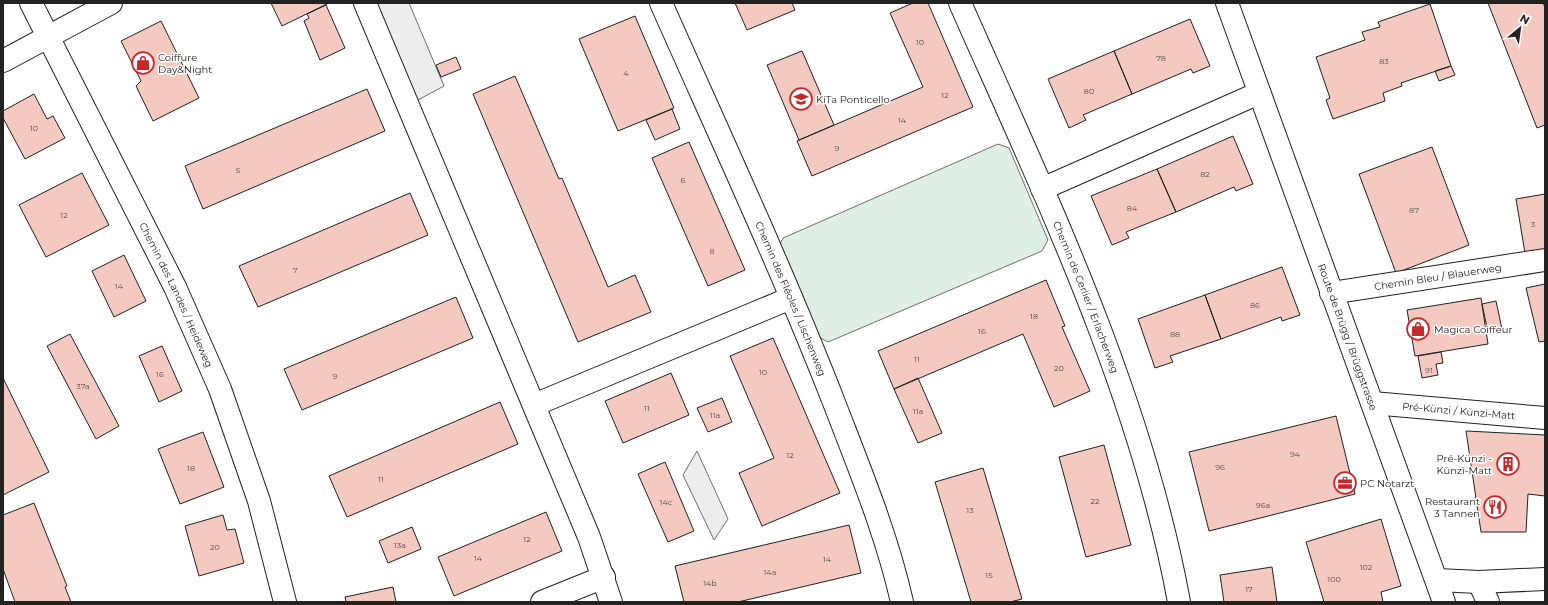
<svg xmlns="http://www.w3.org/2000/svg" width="1548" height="605" viewBox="0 0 1548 605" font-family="Montserrat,sans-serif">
<rect width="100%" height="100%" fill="#fff"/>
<!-- green -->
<path fill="#e0efe3" stroke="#6f6f6f" d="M998,144L1009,148L1048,240L1042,251L828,342L817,336L779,246L783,238Z"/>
<!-- parking -->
<path fill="#ededed" stroke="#6f6f6f" d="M375,3H409L444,86L416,101Z
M697,451L728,519L714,540L683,475Z"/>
<!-- building -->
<path fill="#f3c9c0" stroke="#222" d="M271,3H329L282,26Z
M735,3H792L795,10L747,30Z
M913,3H928L973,107L812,176L797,141L923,87L890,13Z
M1488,3H1543L1545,7V125L1537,128Z
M1430,4L1451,66L1401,83L1402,86L1383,93L1385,101L1333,119L1326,100L1330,98L1316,57L1365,40L1362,32L1380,27L1378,22Z
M326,5L345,48L320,60L304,21L309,18L307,14Z
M635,16L674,108L618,131L579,39Z
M1190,19L1210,66L1193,73L1191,69L1132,94L1114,51Z
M161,21L199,98L153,121L136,86L141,81L121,41Z
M802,51L834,125L799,140L767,65Z
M1114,51L1132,94L1083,115L1086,120L1069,128L1048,79Z
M456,57L461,69L441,77L436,65Z
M1451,66L1455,75L1439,81L1435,71Z
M515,76L559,179L562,178L608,287L635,275L651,312L578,342L473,94Z
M367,89L385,131L203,209L185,166Z
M34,94L47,119L53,116L65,138L25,159L3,118V111Z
M672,109L680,129L655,140L646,120Z
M1233,136L1253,184L1236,191L1234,187L1176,212L1157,169Z
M689,142L745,270L708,286L652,158Z
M1432,147L1469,245L1396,273L1359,174Z
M1157,169L1176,212L1126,232L1129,238L1112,245L1091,196Z
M82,173L109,225L46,257L19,205Z
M410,193L428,235L258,307L239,266Z
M1545,194V249L1525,253L1516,199Z
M124,255L146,301L114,317L92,271Z
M1282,267L1300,315L1282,321L1281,317L1221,339L1205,295Z
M1046,280L1065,326L1062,327L1090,391L1054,407L1023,334L894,389L878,351Z
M1545,284V341L1539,342L1526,288Z
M1205,295L1221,339L1170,356L1173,362L1155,368L1138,319Z
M456,297L473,338L302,410L284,369Z
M1481,298L1488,344L1415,356L1407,310Z
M1496,301L1502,329L1488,332L1482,304Z
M70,334L119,426L96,439L47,346Z
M773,338L840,493L762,526L739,473L774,458L730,356Z
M162,346L182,391L159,402L139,356Z
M1441,352L1443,363L1436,364L1438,375L1422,378L1418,356Z
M671,373L689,415L623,443L605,401Z
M3,378L49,472L3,495Z
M918,378L942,433L918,443L894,389Z
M722,398L732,422L708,432L697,408Z
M500,402L518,444L347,517L329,476Z
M1336,416L1355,494L1209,531L1189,452Z
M1466,431L1545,435V496L1528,494L1526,532H1481Z
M203,432L224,487L180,504L158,449Z
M1104,445L1131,545L1086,557L1059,457Z
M665,462L694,531L668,542L638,474Z
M983,468L1022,599L1010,602H971L935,482Z
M34,503L67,586L65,587L71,602H15L3,569V515Z
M546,512L562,551L454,596L438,557Z
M223,515L227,530L235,529L244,563L199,576L185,526Z
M1381,519L1401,586L1381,592L1383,602H1324L1306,542Z
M849,525L861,573L738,602H684L675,566Z
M412,527L421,549L388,563L379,541Z
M1272,567L1277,602H1224L1220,575Z
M393,587L396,602H346L345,597Z"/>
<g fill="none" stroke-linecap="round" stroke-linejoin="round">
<!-- minor casing -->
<g stroke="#222" stroke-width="24">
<g id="minor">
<path id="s1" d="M31,3L175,287L220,389L259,501L285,602"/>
<path d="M365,3L589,537L611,602"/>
<path id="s2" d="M661,3C720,136 782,269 835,405C860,470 887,535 902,602"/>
<path id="s3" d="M960,3C1045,195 1141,394 1179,602"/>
<path d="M3,61L111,3"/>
<path d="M1042,189L1259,93"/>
<path id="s4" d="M1331,293L1545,260"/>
<path id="s5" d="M1372,403L1545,418"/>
<path d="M534,405L791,298"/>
<path d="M1437,580L1479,582L1545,579"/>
<path d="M1479,582L1488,602"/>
<path d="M542,602L604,577"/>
</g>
</g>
<!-- major casing -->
<g stroke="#222" stroke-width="24">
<g id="major">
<path id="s6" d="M1227,3L1444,602"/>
</g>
</g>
<!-- minor -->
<use href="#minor" stroke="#fff" stroke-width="22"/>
<!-- major -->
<use href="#major" stroke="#fff" stroke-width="22"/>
</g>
<!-- icons -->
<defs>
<g id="shop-ring" transform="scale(1.15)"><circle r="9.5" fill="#fff" stroke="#c62828" stroke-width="1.5"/><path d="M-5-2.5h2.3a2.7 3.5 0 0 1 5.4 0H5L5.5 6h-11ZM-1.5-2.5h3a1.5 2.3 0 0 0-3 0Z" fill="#c62828"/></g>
<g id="school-ring" transform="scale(1.15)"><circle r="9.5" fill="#fff" stroke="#c62828" stroke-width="1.5"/><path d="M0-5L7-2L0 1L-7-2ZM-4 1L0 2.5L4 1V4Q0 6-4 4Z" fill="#c62828"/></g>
<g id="building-ring" transform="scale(1.15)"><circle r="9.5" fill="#fff" stroke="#c62828" stroke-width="1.5"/><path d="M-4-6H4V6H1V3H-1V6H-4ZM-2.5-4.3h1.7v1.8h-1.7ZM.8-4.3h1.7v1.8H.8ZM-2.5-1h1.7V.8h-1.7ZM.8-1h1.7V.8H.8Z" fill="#c62828"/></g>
<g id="office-ring" transform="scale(1.15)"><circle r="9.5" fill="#fff" stroke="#c62828" stroke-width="1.5"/><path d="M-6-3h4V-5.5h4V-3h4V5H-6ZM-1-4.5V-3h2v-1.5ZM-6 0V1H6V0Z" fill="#c62828"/></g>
<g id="restaurant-ring" transform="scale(1.15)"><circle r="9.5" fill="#fff" stroke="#c62828" stroke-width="1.5"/><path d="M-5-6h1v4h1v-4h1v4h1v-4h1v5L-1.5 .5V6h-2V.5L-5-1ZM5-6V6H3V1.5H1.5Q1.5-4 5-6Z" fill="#c62828"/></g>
</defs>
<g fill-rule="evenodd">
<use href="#shop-ring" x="143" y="63"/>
<use href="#school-ring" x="801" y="99"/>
<use href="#shop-ring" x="1418" y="329"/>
<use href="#building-ring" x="1508" y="464"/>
<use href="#office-ring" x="1345" y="483"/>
<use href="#restaurant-ring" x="1495" y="507"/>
</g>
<g text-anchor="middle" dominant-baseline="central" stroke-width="3" stroke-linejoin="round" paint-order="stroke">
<!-- number labels -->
<g font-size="8" fill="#564c4a">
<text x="920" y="42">10</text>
<text x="1161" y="58">78</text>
<text x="1384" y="61">83</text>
<text x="626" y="73">4</text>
<text x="1089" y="91">80</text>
<text x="945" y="95">12</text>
<text x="902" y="120">14</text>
<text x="34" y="128">10</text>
<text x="837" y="148">9</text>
<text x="238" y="170">5</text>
<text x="1205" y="174">82</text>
<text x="683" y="180">6</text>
<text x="1132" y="208">84</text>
<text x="1414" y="210">87</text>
<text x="64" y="215">12</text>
<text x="1533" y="224">3</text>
<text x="712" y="251">8</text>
<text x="295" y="270">7</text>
<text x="119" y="286">14</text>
<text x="1255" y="305">86</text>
<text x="1034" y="316">18</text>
<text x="982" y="331">16</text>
<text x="1175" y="334">88</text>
<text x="917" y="359">11</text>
<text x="1059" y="368">20</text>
<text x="1429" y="370">91</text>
<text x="763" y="372">10</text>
<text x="160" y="374">16</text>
<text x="335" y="376">9</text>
<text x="83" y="386">37a</text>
<text x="647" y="408">11</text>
<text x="918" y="411">11a</text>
<text x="715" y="415">11a</text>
<text x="1295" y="454">94</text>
<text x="790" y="455">12</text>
<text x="1220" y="467">96</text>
<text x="191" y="468">18</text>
<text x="381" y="479">11</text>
<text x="1095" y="501">22</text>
<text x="666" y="502">14c</text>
<text x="1263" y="505">96a</text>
<text x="970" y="510">13</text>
<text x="527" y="539">12</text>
<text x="400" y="545">13a</text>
<text x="215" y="547">20</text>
<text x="478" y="558">14</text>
<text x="827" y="559">14</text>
<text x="1366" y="567">102</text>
<text x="770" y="572">14a</text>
<text x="989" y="575">15</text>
<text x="1334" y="579">100</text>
<text x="710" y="583">14b</text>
<text x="1249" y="589">17</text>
</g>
<!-- poi labels -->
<g font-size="10" fill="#222" stroke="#fff" text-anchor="start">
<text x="158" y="57">Coiffure<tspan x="158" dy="12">Day&amp;Night</tspan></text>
<text x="816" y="99">KiTa Ponticello</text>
<text x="1434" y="329">Magica Coiffeur</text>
<text x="1492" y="458" text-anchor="end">Pré-Künzi -<tspan x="1492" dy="12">Künzi-Matt</tspan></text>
<text x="1360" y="483">PC Notarzt</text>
<text x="1480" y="501" text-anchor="end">Restaurant<tspan x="1480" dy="12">3 Tannen</tspan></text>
</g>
<!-- street labels -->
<g font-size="10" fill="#222" stroke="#fff">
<text stroke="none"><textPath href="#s4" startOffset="108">Chemin Bleu / Blauerweg</textPath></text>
<text stroke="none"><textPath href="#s1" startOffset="326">Chemin des Landes / Heideweg</textPath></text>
<text stroke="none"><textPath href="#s3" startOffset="320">Chemin de Cerlier / Erlacherweg</textPath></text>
<text stroke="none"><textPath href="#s2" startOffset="323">Chemin des Fléoles / Lischenweg</textPath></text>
<text stroke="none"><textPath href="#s6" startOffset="355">Route de Brügg / Brüggstrasse</textPath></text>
<text stroke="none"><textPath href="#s5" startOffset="87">Pré-Künzi / Künzi-Matt</textPath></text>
</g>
</g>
<!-- border -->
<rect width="1548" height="605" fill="none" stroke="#222222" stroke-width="8"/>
<!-- north arrow -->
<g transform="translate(1520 28) rotate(29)" stroke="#ffffff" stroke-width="3" paint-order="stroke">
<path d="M0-3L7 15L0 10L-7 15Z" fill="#222222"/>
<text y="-6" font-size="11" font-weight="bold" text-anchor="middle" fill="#222222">N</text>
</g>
</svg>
